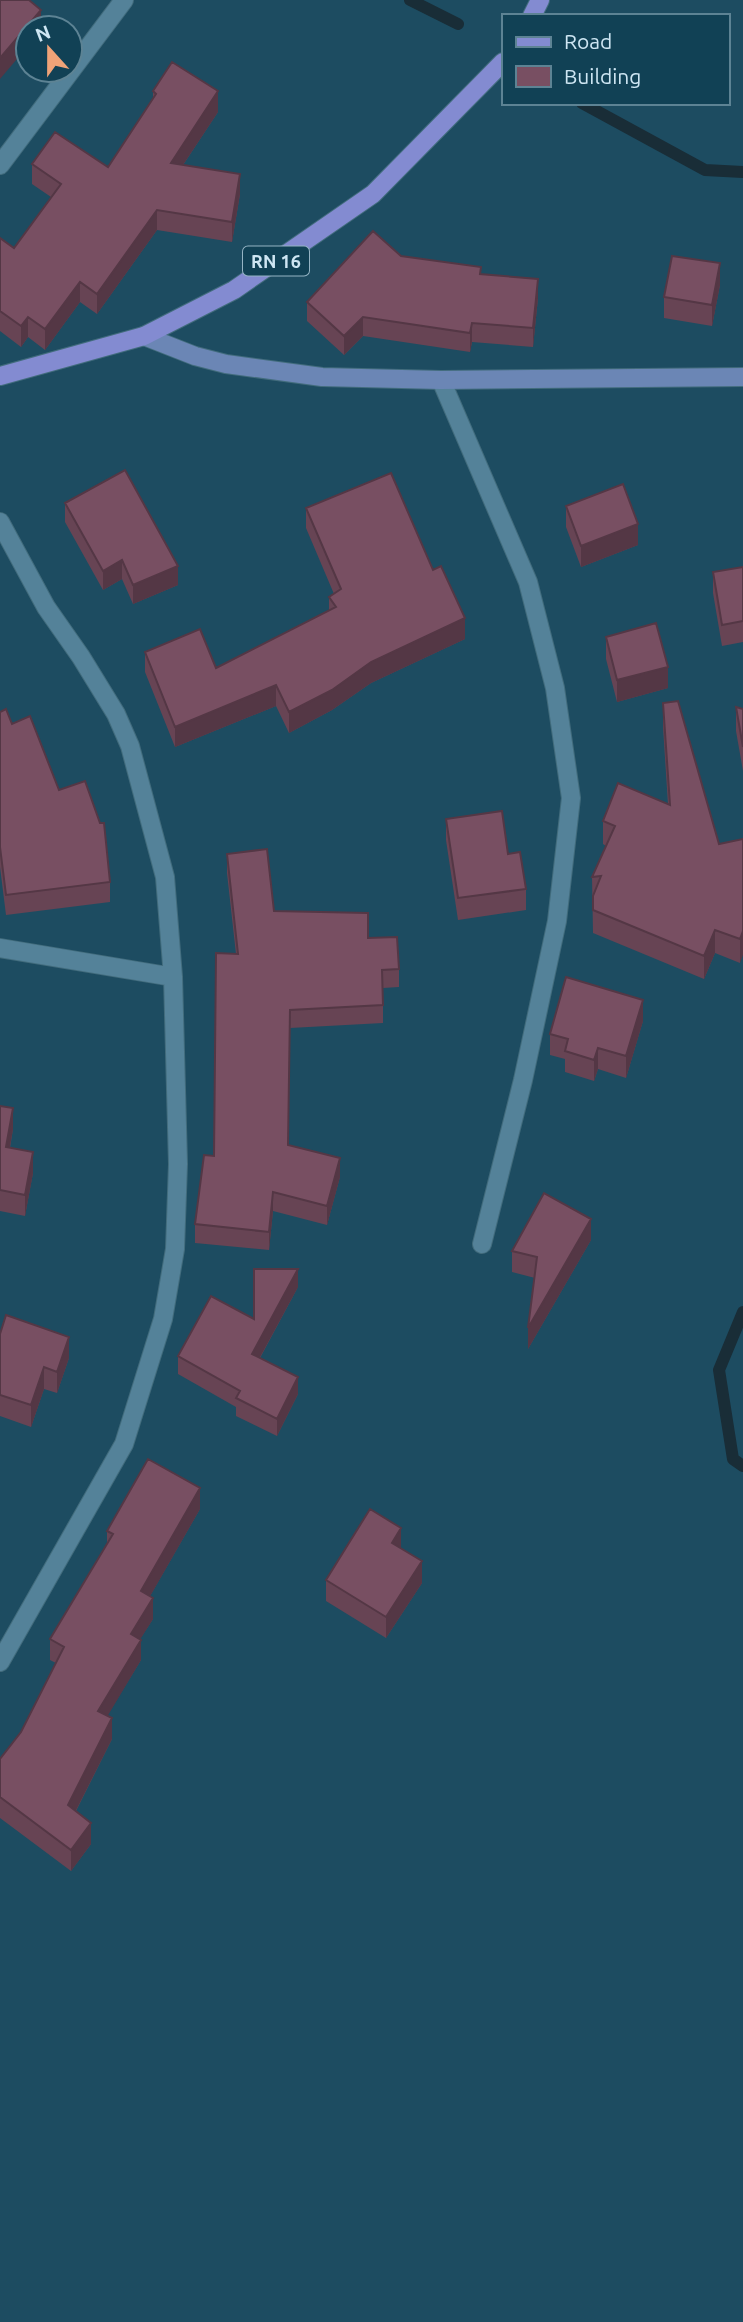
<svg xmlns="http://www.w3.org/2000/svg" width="743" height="2322" viewBox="0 0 743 2322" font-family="Ubuntu,sans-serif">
<rect width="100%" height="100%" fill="#1d4c61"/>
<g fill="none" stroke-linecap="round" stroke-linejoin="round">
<!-- stream -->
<path stroke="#192d37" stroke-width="12" d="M410,0L458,24
M582,103L705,170L743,172
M743,1312L719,1370L733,1459L743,1466"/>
<!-- street casing -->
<g stroke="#426c7d" stroke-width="20">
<path id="street" d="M0,165L124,0
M441,380L528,582L555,688L571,798L557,921L523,1080L482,1244
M0,522L46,607L81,657L116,714L130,746L165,877L173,977L178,1164L175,1249L163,1319L124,1444L0,1662
M0,948L173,977"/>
</g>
<!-- secondary casing -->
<g stroke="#426c7d" stroke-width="20">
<path id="secondary" d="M144,336L195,356L226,364L322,377L441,380L743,377"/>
</g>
<!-- primary casing -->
<g stroke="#426c7d" stroke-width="20">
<path id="primary" d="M532,16L540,0
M0,376L144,336L234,290L373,194L503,62"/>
</g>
<!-- street -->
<use href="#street" stroke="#548299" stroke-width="18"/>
<!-- secondary -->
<use href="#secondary" stroke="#6b86b5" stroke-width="18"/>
<!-- primary -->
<use href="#primary" stroke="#838bd1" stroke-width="18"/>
</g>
<!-- wall -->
<path fill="#674454" d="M153,91L218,112L183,165L240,194L232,242L157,230L97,314L80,302L45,350L28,337L21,347L0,331V238L14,248L51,197L32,184V164L108,167L153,99Z
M401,256L481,274L538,298L533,347L472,342L470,352L363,336L344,355L307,321V302Z
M720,285L712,326L664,318V297Z
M65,503L178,585L133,604L122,579L103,590L65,522Z
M566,506L638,545L581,567L566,527Z
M306,508L433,570L465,639L371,683L332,710L289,733L276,706L175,747L145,672V652L216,668L329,610V597L334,594L306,528Z
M743,567V642L722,646L713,593V572Z
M606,637L668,688L617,702L606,659Z
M663,703L719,844L743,839L740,963L715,953L704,979L593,933L592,877L606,846L603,844V821L668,804L663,727Z
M736,707L743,709V771L736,731Z
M0,712L12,724L59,790L110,882V902L6,915L0,867Z
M446,819L508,854L526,889V910L458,920L446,840Z
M227,854L274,911L368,938L399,969V987L383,988V1023L290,1028L288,1145L340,1177L327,1225L273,1211L269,1250L195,1243V1224L214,1156L236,954L227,873Z
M643,1021L626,1078L598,1069L594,1081L565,1072V1059L550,1055V1034Z
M0,1106L13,1129L10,1148L33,1173L25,1216L0,1211Z
M591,1240L528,1349L535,1278L512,1272V1251Z
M298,1287L260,1358L298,1394L277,1436L236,1416V1407L178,1374V1356L254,1319Z
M0,1334L69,1358L57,1393L44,1389L31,1427L0,1416Z
M200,1509L150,1596L153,1619L140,1639L141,1660L107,1716L112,1739L76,1811L91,1844L71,1871L0,1818V1759L21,1732L56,1663L50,1660V1639L107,1543V1531Z
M326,1580L422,1583L386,1638L326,1601Z"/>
<!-- shaded-wall -->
<path fill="#543745" d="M41,10V28H28V46L0,79V58Z
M218,91V112L171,183V163Z
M240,174V194L232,242V222Z
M157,210V230L97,314V294Z
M720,263V285L712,326V305Z
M538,279V298L533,347V328Z
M80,282V302L45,350V329Z
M28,317V337L21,347V326Z
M363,317V336L344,355V336Z
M472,323V342L470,352V333Z
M638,524V545L581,567V546Z
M122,560V579L103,590V571Z
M178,566V585L133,604V585Z
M465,618V639L371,683L332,710L289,733V712L371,662Z
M668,667V688L617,702V680Z
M276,685V706L175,747V727Z
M715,930V953L704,979V956Z
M743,931V955L740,963V939Z
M643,1000V1021L626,1078V1056Z
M598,1048V1069L594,1081V1060Z
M13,1108V1129L6,1168V1147Z
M33,1152V1173L25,1216V1195Z
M340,1158V1177L327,1225V1206Z
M273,1192V1211L269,1250V1232Z
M591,1219V1240L528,1349V1328Z
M298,1269V1287L252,1372V1354Z
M69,1337V1358L57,1393V1372Z
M44,1367V1389L31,1427V1405Z
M298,1377V1394L277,1436V1419Z
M200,1488V1509L141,1612V1591Z
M401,1528V1549L392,1543Z
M422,1561V1583L386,1638V1617Z
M153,1598V1619L131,1654V1634Z
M141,1640V1660L98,1732V1711Z
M112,1718V1739L68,1826V1805Z
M91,1823V1844L71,1871V1850Z"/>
<!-- building -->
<path fill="#784f62" stroke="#543745" stroke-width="2" d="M0,0H29L41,10L0,58Z
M172,62L218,91L171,163L240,174L232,222L157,210L97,294L80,282L45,329L28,317L21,326L0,311V238L14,248L61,184L32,164L55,132L108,167L156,94L153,91Z
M373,231L401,256L481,267L480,274L538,279L533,328L472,323L470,333L363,317L344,336L307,302Z
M672,256L720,263L712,305L664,297Z
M125,470L178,566L133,585L122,560L103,571L65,503Z
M391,473L433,570L441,566L465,618L371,662L332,690L289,712L276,685L175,727L145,652L200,629L216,668L336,607L329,597L341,589L306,508Z
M623,484L638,524L581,546L566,506Z
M743,567V621L722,625L713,572Z
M656,623L668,667L617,680L606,637Z
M678,701L719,844L743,839V931L740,939L715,930L704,956L593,910V896L601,876L592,877L615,826L603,821L618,783L670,805L663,703Z
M736,707L743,709V747Z
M6,709L12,724L30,716L59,790L85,781L100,823H104L110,882L6,895L0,847V712Z
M502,811L508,854L520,852L526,889L458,898L446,819Z
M267,849L274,911L368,913V938L397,937L399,969L382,970L383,1005L290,1010L288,1145L340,1158L327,1206L273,1192L269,1232L195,1224L204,1155L214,1156L216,953L238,954L227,854Z
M566,977L643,1000L626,1056L598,1048L594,1060L565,1051L568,1039L550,1034Z
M0,1106L13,1108L6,1147L33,1152L25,1195L0,1190Z
M544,1193L591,1219L528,1328L537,1257L512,1251Z
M254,1269H298L252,1354L298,1377L277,1419L236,1398L240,1391L178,1356L211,1296L254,1319Z
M6,1315L69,1337L57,1372L44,1367L31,1405L0,1395V1334Z
M148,1459L200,1488L141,1591L153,1598L131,1634L141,1640L98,1711L112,1718L68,1805L91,1823L71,1850L0,1797V1759L21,1732L64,1647L50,1639L113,1534L107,1531Z
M370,1509L401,1528L392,1543L422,1561L386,1617L326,1580Z"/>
<g text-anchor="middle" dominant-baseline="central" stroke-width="5" stroke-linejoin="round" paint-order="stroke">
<!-- shield labels -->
<rect fill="#114155" stroke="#95b4c4" stroke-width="2" x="243" y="246.5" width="66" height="29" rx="5"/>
<g font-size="18" font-weight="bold" fill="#cee6f3">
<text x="276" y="261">RN 16</text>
</g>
</g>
<!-- legend -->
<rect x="502" y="14" width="228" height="91" fill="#114155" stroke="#5d8394" stroke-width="2"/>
<rect x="516" y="37" width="35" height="10" fill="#838bd1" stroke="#5d8394" stroke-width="2"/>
<text x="564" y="49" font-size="21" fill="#cee6f3">Road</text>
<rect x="516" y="66" width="35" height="21" fill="#784f62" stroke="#5d8394" stroke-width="2"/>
<text x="564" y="84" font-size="21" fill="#cee6f3">Building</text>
<!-- north arrow -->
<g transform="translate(49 49) rotate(339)"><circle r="33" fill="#114155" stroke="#5d8394" stroke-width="2"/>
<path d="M0-5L12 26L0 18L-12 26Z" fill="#efa378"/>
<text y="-10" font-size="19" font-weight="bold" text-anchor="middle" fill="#cee6f3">N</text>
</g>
</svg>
